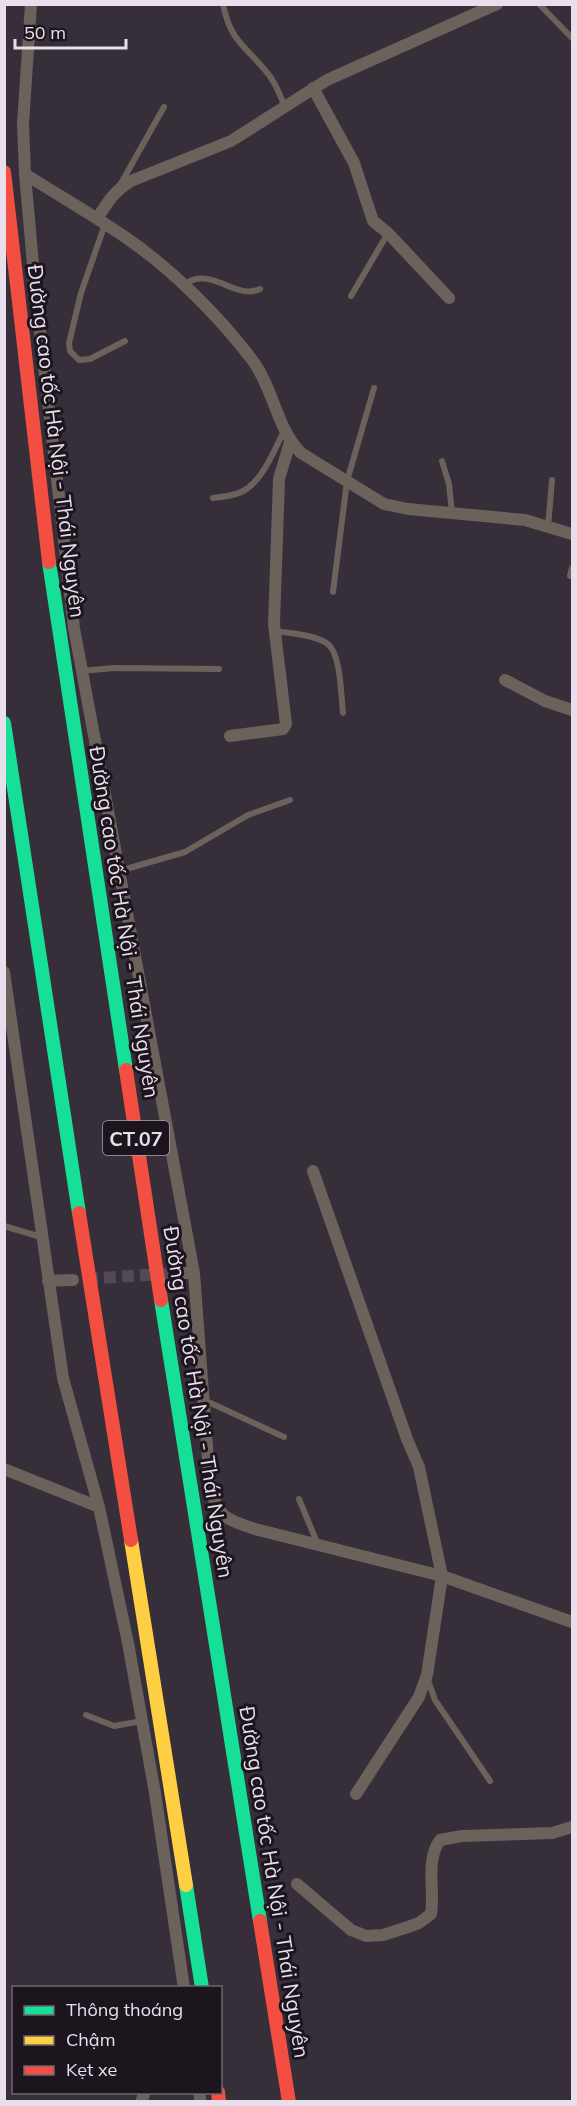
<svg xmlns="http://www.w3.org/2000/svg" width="577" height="2106" viewBox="0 0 577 2106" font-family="Mulish,sans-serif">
<rect width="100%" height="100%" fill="#362e39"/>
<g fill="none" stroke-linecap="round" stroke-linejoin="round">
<!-- street-tunnel -->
<path stroke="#514954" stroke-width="12" stroke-dasharray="12 6" stroke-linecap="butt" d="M86,1279L176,1273"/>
<!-- lane -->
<path stroke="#6b625b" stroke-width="6" d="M223,4C230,40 243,44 265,70C275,81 279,93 285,107
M539,4L572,38
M120,185L164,107
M105,224L81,293L69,343L70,351L79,360L90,359L125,341
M182,284C187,283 191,280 196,279C219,275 239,299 260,289
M351,296L388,233
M442,461L449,484L452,513
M213,498C220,497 229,496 236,494C261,487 273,452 284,431
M548,527L552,480
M570,576L572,568
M333,592L347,481L374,388
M275,631C289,633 318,635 329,645C341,657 341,696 343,713
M81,671L114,668L219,669
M119,871L185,852L248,815L290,800
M4,1226L41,1237
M204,1400L284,1437
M299,1499L318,1545
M428,1680L435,1700L490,1781
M86,1715L114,1726L142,1721"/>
<!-- street -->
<path stroke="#6b625b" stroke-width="12" d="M31,4L23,124L25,174L35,287L74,628L194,1273L210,1486C218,1518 226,1519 255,1529L442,1576L572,1622
M313,88L354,163L373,221L388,233L449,298
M25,174C58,195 93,215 125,237C172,269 219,316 253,361C274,390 276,427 301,453L384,504L408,509L525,520L572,534
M97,219C107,203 114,191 131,181L231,141L327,80L497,4
M505,680L545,701L572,710
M230,736L283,729L286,724L274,624L279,479L290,442
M4,972L63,1378L99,1507L128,1643L155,1793L184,1988
M313,1171L407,1439L419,1467L442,1576L427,1675L419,1697L356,1794
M176,1273H194
M48,1281L73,1280
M4,1469L99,1507
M297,1884L351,1930L366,1936L383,1935L408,1927L419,1923L431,1914C435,1890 425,1861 440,1840L462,1836L552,1833L572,1827
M199,2092L201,2102
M141,2102L145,2092"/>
<!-- fast -->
<path stroke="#16e098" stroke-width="14" d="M49,562L126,1070
M4,723L79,1213
M161,1300L260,1921
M186,1885L202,1988"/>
<!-- slow -->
<path stroke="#ffcf43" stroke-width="14" d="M131,1540L186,1885"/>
<!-- jam -->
<path stroke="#f24e42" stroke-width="14" d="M4,172L49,562
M126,1070L161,1300
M79,1213L131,1540
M260,1921L289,2102
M218,2092L219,2102"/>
</g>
<g text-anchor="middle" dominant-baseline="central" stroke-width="6" stroke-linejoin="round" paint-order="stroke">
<!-- shield labels -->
<rect fill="#1c151e" stroke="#aca2ae" stroke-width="1.5" x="103" y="1121" width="66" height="34" rx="4.5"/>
<g font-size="20" font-weight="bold" fill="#e9dfec">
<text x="136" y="1138">CT.07</text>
</g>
<!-- street labels -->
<g font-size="21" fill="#e9dfec" stroke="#1c151e">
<text transform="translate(57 441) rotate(83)">Đường cao tốc Hà Nội - Thái Nguyên</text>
<text transform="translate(125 922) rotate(81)">Đường cao tốc Hà Nội - Thái Nguyên</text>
<text transform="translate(199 1402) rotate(81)">Đường cao tốc Hà Nội - Thái Nguyên</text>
<text transform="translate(275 1882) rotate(81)">Đường cao tốc Hà Nội - Thái Nguyên</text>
</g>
</g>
<!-- border -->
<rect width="577" height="2106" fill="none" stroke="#e9dfec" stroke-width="12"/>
<!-- legend -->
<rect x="12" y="1986" width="210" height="108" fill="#1c151e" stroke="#6e6670" stroke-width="1.5"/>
<rect x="24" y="2006" width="30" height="9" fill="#16e098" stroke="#6e6670" stroke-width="1.5"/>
<text x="66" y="2016" font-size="18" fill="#e9dfec">Thông thoáng</text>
<rect x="24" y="2036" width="30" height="9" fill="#ffcf43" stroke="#6e6670" stroke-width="1.5"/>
<text x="66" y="2046" font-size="18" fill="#e9dfec">Chậm</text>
<rect x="24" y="2066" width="30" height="9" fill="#f24e42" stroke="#6e6670" stroke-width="1.5"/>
<text x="66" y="2076" font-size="18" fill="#e9dfec">Kẹt xe</text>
<!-- scale -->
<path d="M15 39v9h111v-9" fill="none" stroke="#e9dfec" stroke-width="3"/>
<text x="24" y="39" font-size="18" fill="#e9dfec" stroke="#1c151e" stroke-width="4.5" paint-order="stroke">50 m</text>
</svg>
